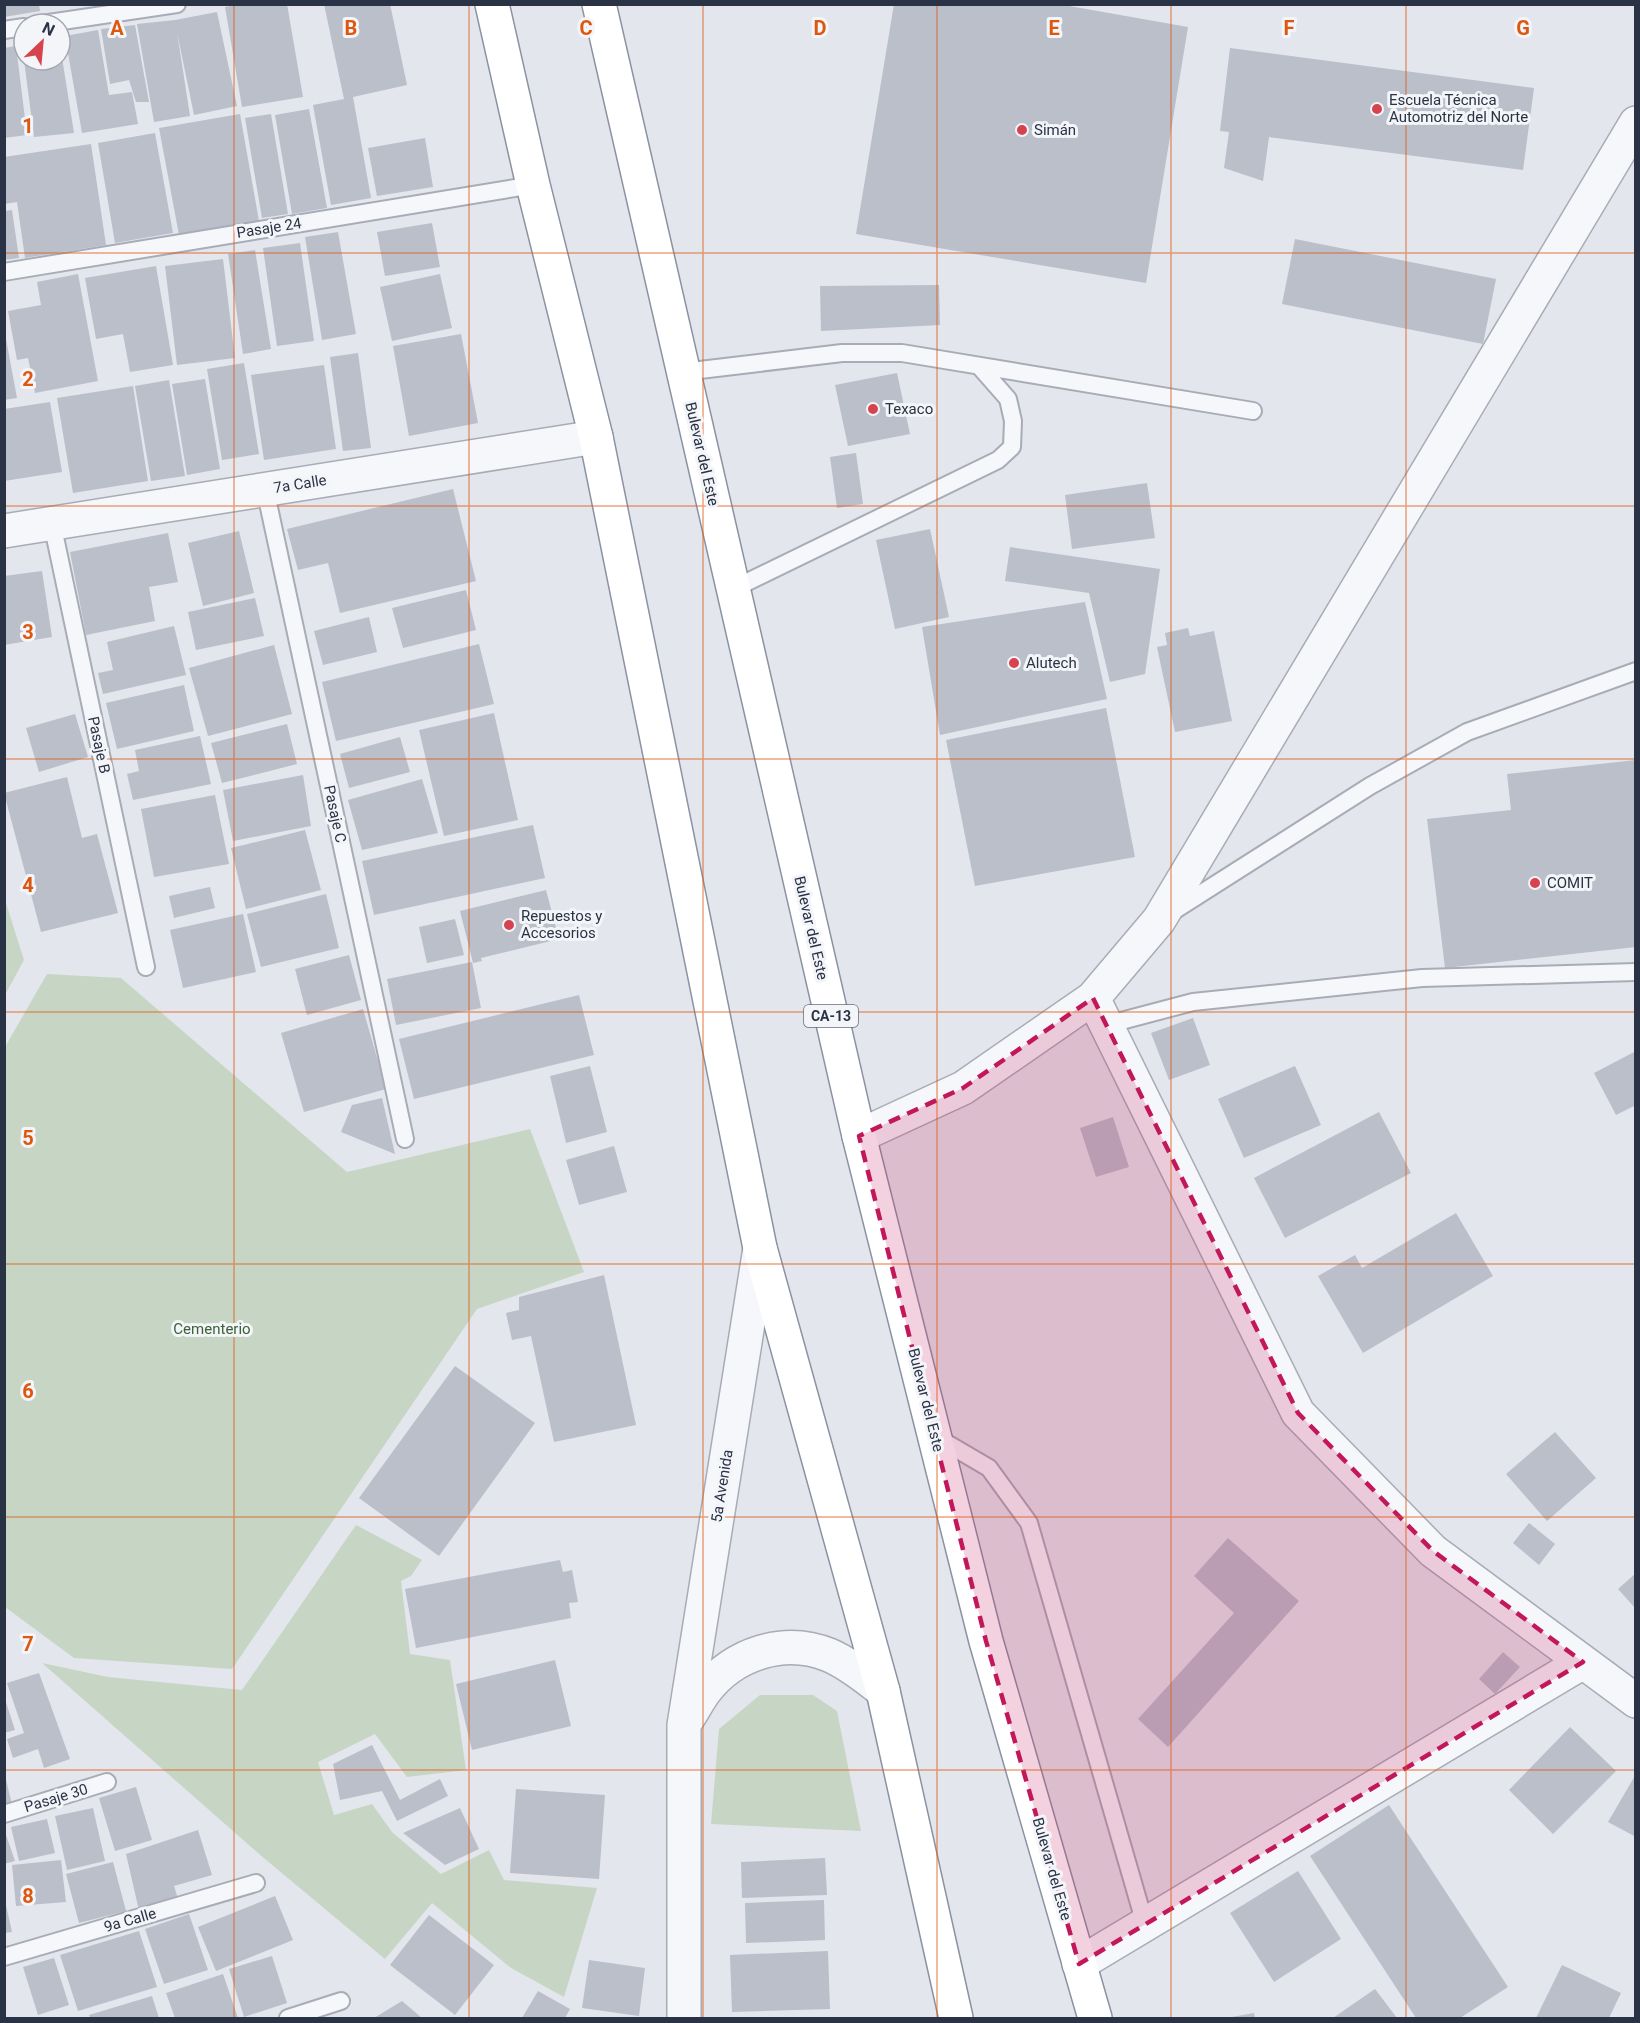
<svg xmlns="http://www.w3.org/2000/svg" width="1640" height="2023" viewBox="0 0 1640 2023" font-family="Roboto,sans-serif">
<rect width="100%" height="100%" fill="#e3e6ec"/>
<!-- green -->
<path fill="#c7d6c4" d="M5,900L24,960L5,995H4Z
M47,974L121,978L347,1172L530,1129L584,1272L477,1309L232,1669L74,1658L5,1607V1047Z
M356,1525L422,1560L411,1576L401,1581L410,1654L450,1660L466,1770L407,1777L375,1734L318,1762L334,1815L372,1804L392,1832L441,1874L489,1850L504,1880L597,1888L564,1997L511,1968L432,1903L385,1959L259,1854L42,1663L108,1677L242,1690Z
M760,1695H813L837,1711L861,1831L711,1824L719,1729Z"/>
<!-- building -->
<path fill="#babfca" d="M4,4H39L40,11L4,17Z
M241,4H287L303,97L242,107L225,7Z
M324,4H390L407,85L353,97L371,198L331,205L313,105L344,99Z
M894,4H1058L1188,27L1146,283L856,234Z
M217,12L237,106L194,115L177,32L190,116L154,122L137,24L175,20Z
M135,25L149,102H136L129,80L110,84L101,29Z
M98,30L109,95L132,92L138,124L82,133L65,36Z
M60,45L74,133L34,137L24,60H60Z
M16,46L27,135L4,138V48Z
M1230,48L1534,88L1523,170L1269,137L1263,181L1224,168L1229,132L1220,131Z
M309,109L327,208L292,214L275,115Z
M240,114L259,221L179,235L159,128Z
M271,114L288,214L262,218L245,118Z
M155,133L173,233L115,243L98,143Z
M425,138L433,187L377,196L368,148Z
M91,144L106,245L25,258L17,202L4,204V157Z
M12,210L19,258L4,260V211Z
M432,223L440,267L385,276L377,232Z
M338,232L356,334L322,340L305,237Z
M1295,239L1496,279L1483,344L1282,304Z
M300,243L314,341L277,346L263,248Z
M255,250L271,349L243,354L228,254Z
M223,259L235,358L177,365L165,266Z
M156,266L173,365L130,372L123,334L96,339L85,278Z
M78,274L98,381L35,393L28,358L17,360L8,311L41,305L37,282Z
M440,274L452,328L392,341L380,287Z
M939,285L940,325L821,331L820,286Z
M4,328L17,398L4,400Z
M461,334L478,423L409,436L393,346Z
M358,353L371,448L343,451L330,357Z
M244,363L259,454L222,460L207,369Z
M324,365L336,449L264,460L251,375Z
M897,373L910,434L848,446L835,385Z
M205,379L220,469L187,475L172,384Z
M169,380L185,476L151,481L135,386Z
M133,386L148,481L73,493L57,398Z
M50,402L62,472L4,481V409Z
M856,453L863,504L837,508L830,457Z
M1147,483L1155,538L1072,549L1065,495Z
M453,489L476,581L340,613L328,563L298,570L287,529Z
M930,529L949,617L895,629L876,540Z
M239,531L254,593L203,606L188,543Z
M168,533L178,582L149,587L155,621L86,635L70,552Z
M1010,547L1160,569L1145,674L1110,682L1089,593L1005,581Z
M42,571L52,637L4,645V576Z
M466,590L476,630L403,648L392,608Z
M255,598L264,636L196,650L188,612Z
M1085,602L1107,699L940,735L922,627Z
M369,617L377,652L323,665L314,631Z
M174,626L186,675L103,694L98,673L113,670L107,642Z
M1188,628L1190,636L1214,631L1232,721L1175,732L1157,647L1167,645L1165,633Z
M479,644L494,704L336,741L322,682Z
M274,645L292,714L208,736L189,668Z
M184,685L194,731L117,749L106,703Z
M1106,708L1135,857L975,886L946,740Z
M494,713L518,820L444,836L419,730Z
M75,714L88,757L39,772L26,728Z
M287,724L297,764L222,783L211,743Z
M200,736L211,784L133,800L127,774L139,771L135,750Z
M400,737L410,772L349,788L340,754Z
M1636,760V947L1445,968L1427,819L1511,810L1507,774Z
M303,775L311,826L233,841L223,790Z
M67,777L82,838L97,834L118,913L41,932L4,793Z
M422,779L438,833L362,850L348,800Z
M215,795L229,864L154,877L141,809Z
M533,825L545,878L374,915L362,861Z
M305,830L321,890L246,909L231,848Z
M210,887L215,908L174,918L169,896Z
M546,890L559,939L481,958L482,961L473,963L460,911Z
M326,894L339,948L261,967L247,914Z
M243,914L256,972L183,988L170,930Z
M455,919L464,955L427,963L419,927Z
M349,955L361,1000L307,1015L295,969Z
M472,962L481,1008L396,1025L387,979Z
M579,995L594,1055L414,1099L399,1039Z
M363,1009L386,1089L304,1112L281,1033Z
M1193,1018L1210,1065L1169,1080L1151,1033Z
M1636,1051V1105L1616,1115L1594,1073Z
M590,1066L607,1132L566,1143L550,1076Z
M1295,1066L1321,1125L1244,1158L1218,1099Z
M382,1098L395,1154L341,1132L352,1105Z
M1379,1112L1411,1173L1285,1238L1254,1178Z
M1113,1117L1129,1167L1096,1177L1080,1128Z
M614,1146L627,1192L579,1205L566,1160Z
M1456,1213L1493,1276L1363,1353L1318,1276L1355,1255L1362,1268Z
M604,1275L636,1425L554,1442L531,1336L512,1340L506,1313L519,1310V1297Z
M455,1366L535,1423L439,1556L359,1498Z
M1555,1432L1596,1478L1547,1521L1506,1474Z
M1529,1523L1555,1544L1539,1565L1513,1543Z
M1228,1538L1299,1601L1168,1747L1138,1719L1234,1613L1194,1576Z
M560,1560L563,1572L572,1570L578,1602L569,1603L571,1618L416,1648L405,1589Z
M1636,1573V1609L1618,1589Z
M1503,1652L1520,1667L1495,1694L1479,1679Z
M555,1660L571,1726L472,1750L456,1684Z
M39,1673L70,1759L44,1768L38,1749L13,1758L7,1739L24,1733L7,1683Z
M4,1696L15,1730L4,1733Z
M1570,1727L1616,1771L1553,1834L1509,1790Z
M372,1745L400,1800L440,1779L448,1796L397,1821L382,1791L340,1800L333,1764Z
M4,1771L13,1809L4,1810Z
M1636,1774V1837L1608,1822Z
M136,1787L152,1840L115,1851L99,1798Z
M516,1789L605,1795L599,1879L510,1873Z
M1389,1805L1508,1987L1460,2018H1416L1310,1856Z
M93,1808L105,1861L67,1870L55,1816Z
M460,1808L479,1849L445,1865L403,1833Z
M47,1819L55,1853L19,1861L11,1827Z
M4,1829L15,1861L4,1864Z
M198,1830L212,1875L174,1886L179,1902L140,1915L126,1854Z
M825,1858L827,1895L742,1898L741,1862Z
M61,1860L66,1902L16,1906L12,1865Z
M113,1862L126,1911L79,1923L66,1874Z
M1298,1871L1341,1939L1274,1982L1230,1913Z
M4,1896L12,1932L4,1933Z
M275,1896L293,1940L216,1971L198,1927Z
M824,1900L825,1940L746,1943L745,1903Z
M189,1914L208,1970L164,1984L145,1929Z
M429,1915L494,1965L455,2015L390,1965Z
M139,1931L157,1987L78,2011L60,1955Z
M828,1951L830,2009L732,2012L730,1955Z
M272,1956L287,2003L244,2017L229,1969Z
M54,1958L69,2005L38,2015L23,1967Z
M589,1960L645,1968L639,2016L582,2008Z
M1562,1965L1621,1993L1609,2018H1536Z
M223,1974L238,2018H175L166,1993Z
M1375,1989L1397,2018H1333Z
M538,1991L570,2009L565,2018H522Z
M152,1996L159,2018H90L89,2015Z
M402,2001L422,2018H374Z
M1254,2013L1255,2018H1232V2017Z"/>
<g fill="none" stroke-linecap="round" stroke-linejoin="round">
<!-- lane casing -->
<g stroke="#a8acb7" stroke-width="20">
<path id="lane" d="M42,24L177,4
M4,30L24,27
M4,272L533,185
M683,372L842,353H902L1253,411
M265,489L405,1139
M52,523L146,967
M733,589L998,460L1012,447L1013,421L1008,399L979,366
M1172,912L1370,786L1467,732L1636,671
M1106,1025L1193,1002L1422,978L1636,972
M936,1437L989,1468L1029,1523L1145,1924
M4,1814L107,1782
M4,1957L256,1883
M288,2018L341,2001"/>
</g>
<!-- street casing -->
<g stroke="#a8acb7" stroke-width="36">
<path id="street" d="M4,531L596,437
M1093,998L1298,1413L1433,1551L1636,1701
M859,1136L963,1088L1093,998L1159,920L1636,123
M688,1718C694,1709 699,1699 705,1691C734,1653 785,1637 829,1655C848,1663 867,1678 883,1691
M1079,1964L1583,1662
M684,2018V1725L760,1248"/>
</g>
<!-- highway casing -->
<g stroke="#8a92a3" stroke-width="36">
<path id="highway" d="M492,4L533,185L596,437L760,1248L883,1691L956,2018
M599,4L859,1136L986,1641L1095,2018"/>
</g>
<!-- lane -->
<use href="#lane" stroke="#f6f7fa" stroke-width="16"/>
<!-- street -->
<use href="#street" stroke="#f6f7fa" stroke-width="33"/>
<!-- highway -->
<use href="#highway" stroke="#fff" stroke-width="33"/>
</g>
<!-- marked area -->
<path fill="#c2185b" fill-opacity="0.2" stroke="#c2185b" stroke-width="4.5" stroke-dasharray="12 8" stroke-linejoin="round" d="M1093,998L1298,1413L1433,1551L1583,1662L1079,1964L986,1641L859,1136L963,1088Z"/>
<!-- grid -->
<path fill="none" stroke="#de570f" stroke-width="1.5" stroke-opacity="0.55" d="M234,4V2018M469,4V2018M703,4V2018M937,4V2018M1171,4V2018M1406,4V2018M4,253H1636M4,506H1636M4,759H1636M4,1012H1636M4,1264H1636M4,1517H1636M4,1770H1636"/>
<!-- markers -->
<g fill="#d6434f" stroke="#f3f5f9" stroke-width="2">
<circle cx="1377" cy="109" r="6"/>
<circle cx="1022" cy="130" r="6"/>
<circle cx="873" cy="409" r="6"/>
<circle cx="1014" cy="663" r="6"/>
<circle cx="1535" cy="883" r="6"/>
<circle cx="509" cy="925" r="6"/>
</g>
<g text-anchor="middle" dominant-baseline="central" stroke-width="6" stroke-linejoin="round" paint-order="stroke">
<!-- shield labels -->
<rect fill="#f3f5f9" stroke="#666c7b" stroke-width="1.5" x="804" y="1005" width="54" height="22" rx="4.5"/>
<g font-size="14" font-weight="bold" fill="#2a3245">
<text x="831" y="1016">CA-13</text>
</g>
<!-- poi labels -->
<g font-size="15" fill="#2a3245" stroke="#f3f5f9" text-anchor="start">
<text x="1389" y="100">Escuela Técnica<tspan x="1389" dy="17">Automotriz del Norte</tspan></text>
<text x="1034" y="130">Simán</text>
<text x="885" y="409">Texaco</text>
<text x="1026" y="663">Alutech</text>
<text x="1547" y="883">COMIT</text>
<text x="521" y="916">Repuestos y<tspan x="521" dy="17">Accesorios</tspan></text>
</g>
<!-- street labels -->
<g font-size="15" fill="#2a3245" stroke="#f3f5f9">
<text transform="translate(269 228) rotate(-9)">Pasaje 24</text>
<text transform="translate(702 454) rotate(77)">Bulevar del Este</text>
<text transform="translate(300 484) rotate(-9)">7a Calle</text>
<text transform="translate(99 745) rotate(78)">Pasaje B</text>
<text transform="translate(335 814) rotate(78)">Pasaje C</text>
<text transform="translate(811 928) rotate(77)">Bulevar del Este</text>
<text transform="translate(926 1400) rotate(76)">Bulevar del Este</text>
<text transform="translate(722 1486) rotate(-81)">5a Avenida</text>
<text transform="translate(56 1798) rotate(-17)">Pasaje 30</text>
<text transform="translate(1052 1869) rotate(74)">Bulevar del Este</text>
<text transform="translate(130 1920) rotate(-16)">9a Calle</text>
</g>
<!-- park labels -->
<g font-size="15" fill="#3b6236" stroke="#f3f5f9">
<text x="212" y="1329">Cementerio</text>
</g>
</g>
<g font-size="20" text-anchor="middle" font-weight="bold" fill="#de570f" stroke="#f3f5f9" stroke-width="6" stroke-linejoin="round" paint-order="stroke">
<text x="117" y="35">A</text>
<text x="351" y="35">B</text>
<text x="586" y="35">C</text>
<text x="820" y="35">D</text>
<text x="1054" y="35">E</text>
<text x="1289" y="35">F</text>
<text x="1523" y="35">G</text>
<text x="28" y="133">1</text>
<text x="28" y="386">2</text>
<text x="28" y="639">3</text>
<text x="28" y="892">4</text>
<text x="28" y="1145">5</text>
<text x="28" y="1398">6</text>
<text x="28" y="1651">7</text>
<text x="28" y="1903">8</text>
</g>
<!-- border -->
<rect width="1640" height="2023" fill="none" stroke="#2a3245" stroke-width="12"/>
<!-- north arrow -->
<g transform="translate(42 42) rotate(26)"><circle r="28" fill="#f3f5f9" stroke="#a3a7b1" stroke-width="1.5"/>
<path d="M0-4.5L10 22L0 15L-10 22Z" fill="#d6434f"/>
<text y="-9" font-size="16" font-weight="bold" text-anchor="middle" fill="#2a3245">N</text>
</g>
</svg>
